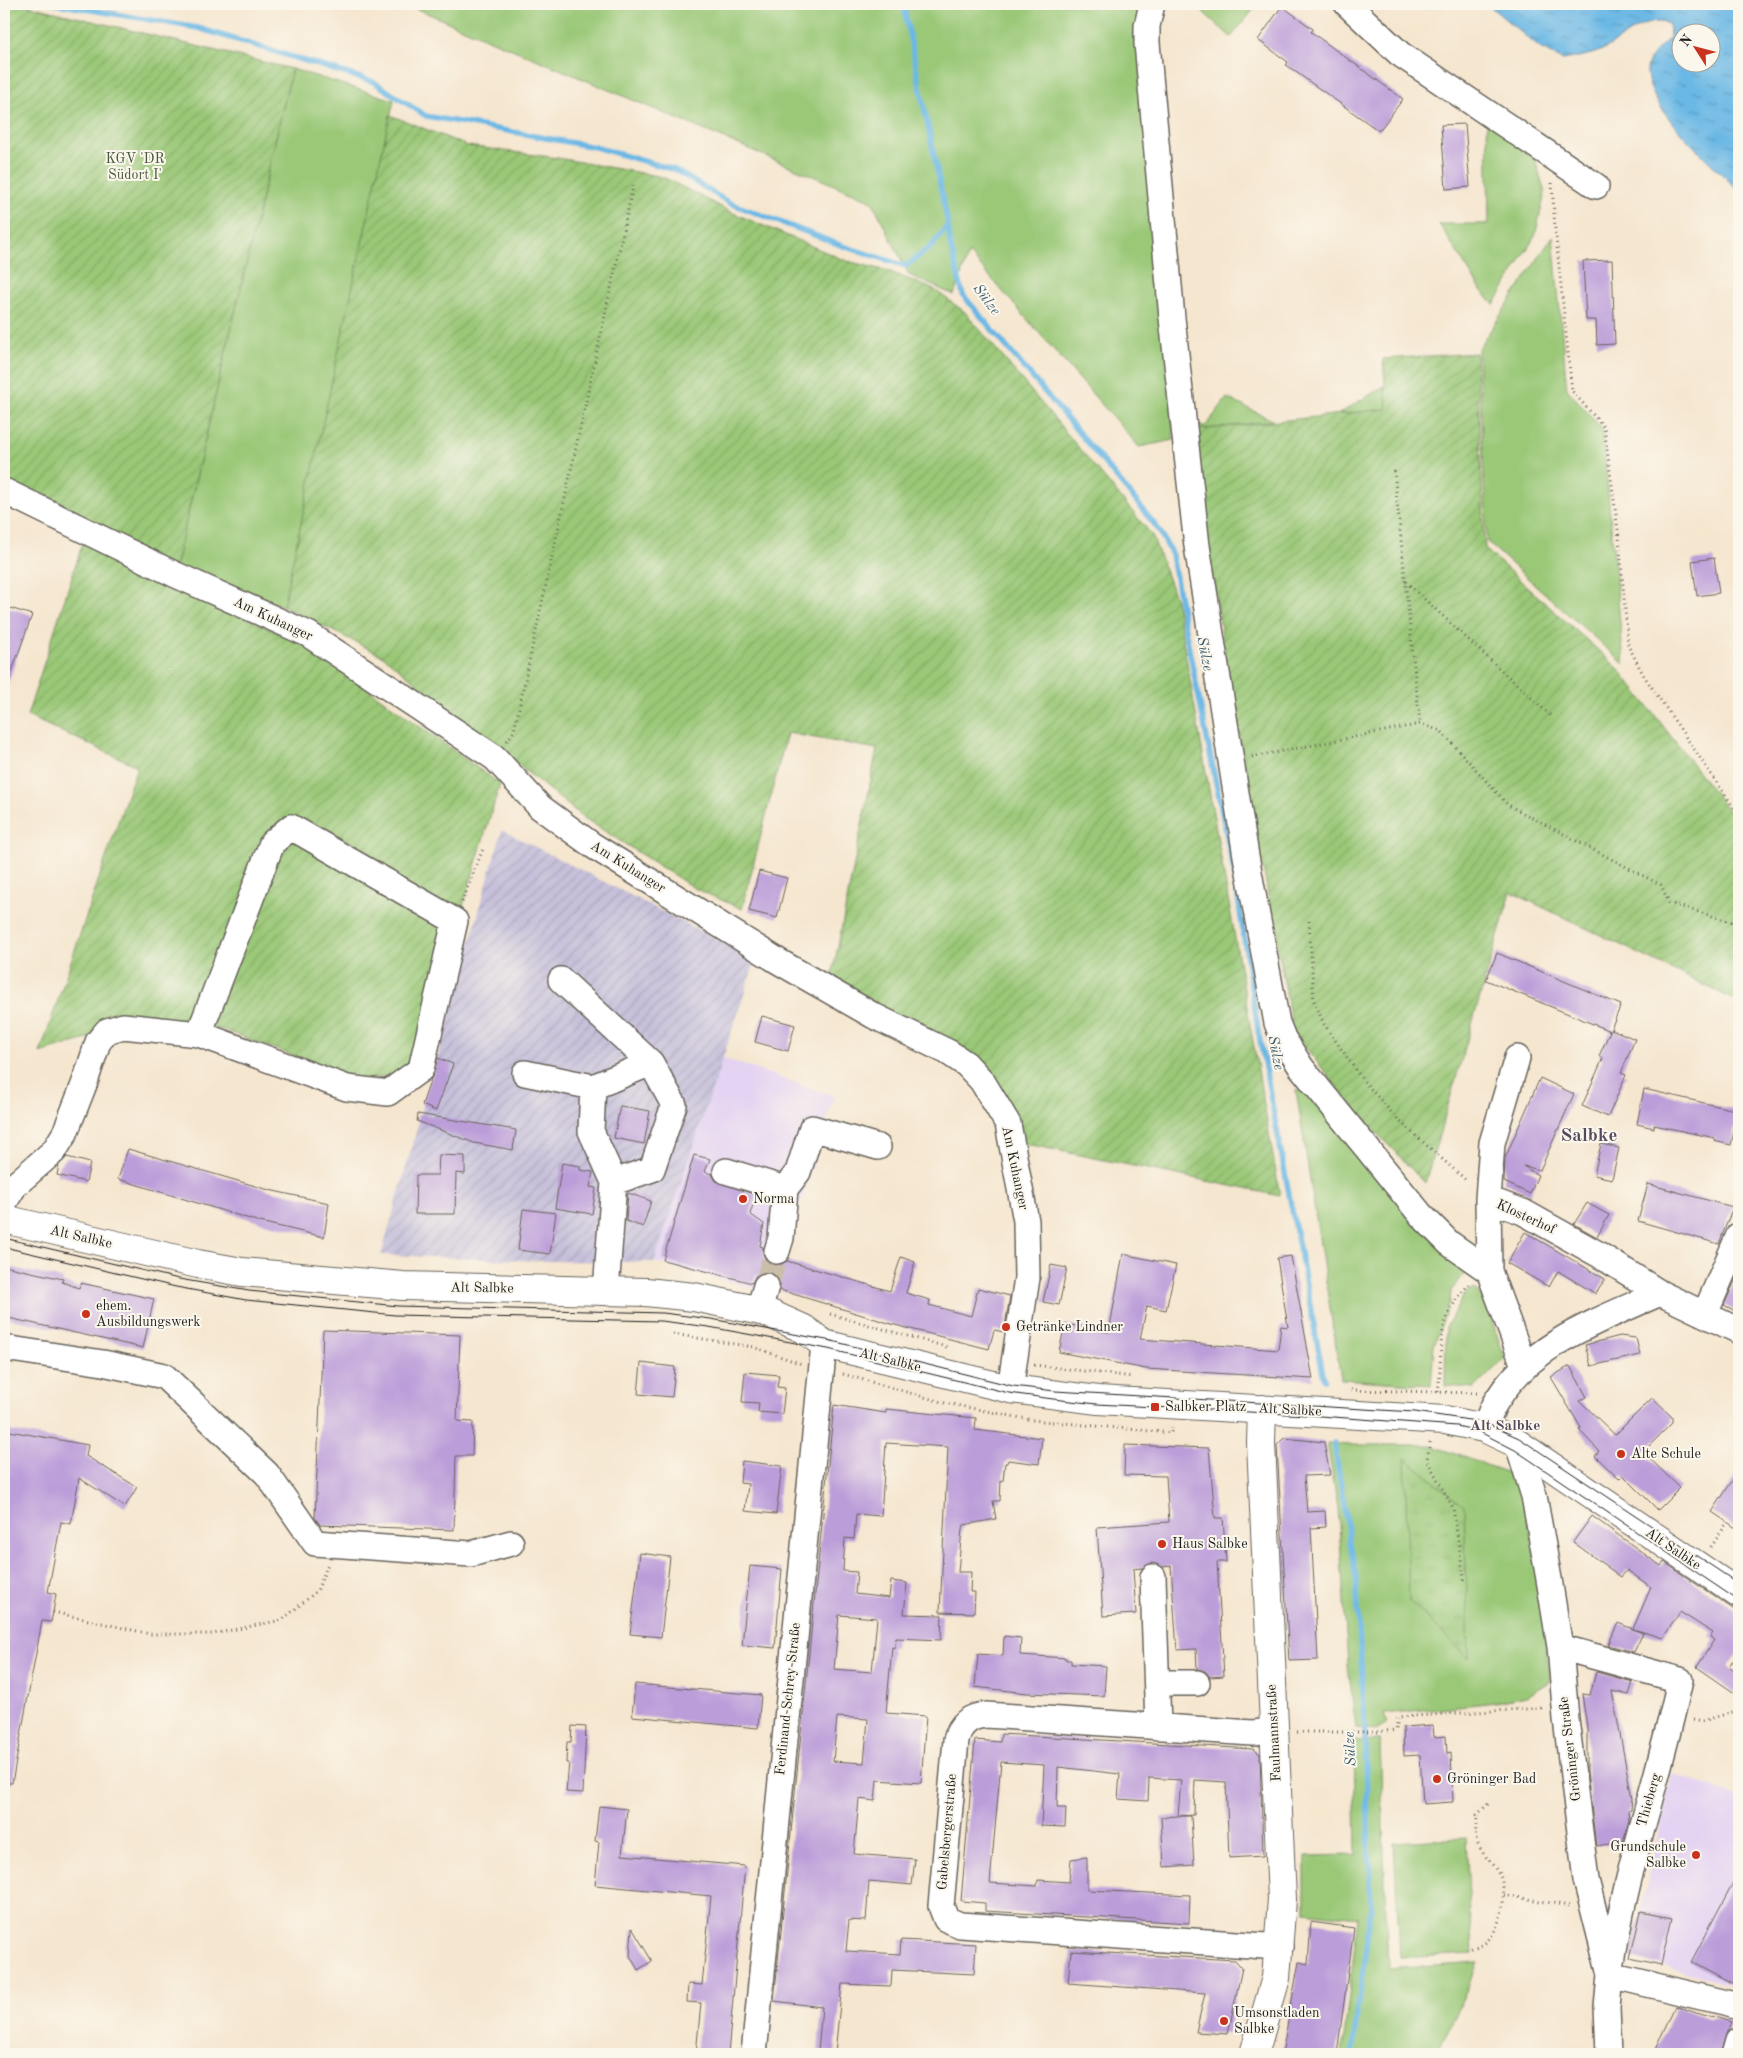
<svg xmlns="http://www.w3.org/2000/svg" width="1743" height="2058" viewBox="0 0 1743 2058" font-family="'Old Standard TT',serif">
<defs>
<pattern id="industrial-furrows" width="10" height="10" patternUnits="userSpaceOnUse" patternTransform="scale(1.25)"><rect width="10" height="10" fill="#c6c0da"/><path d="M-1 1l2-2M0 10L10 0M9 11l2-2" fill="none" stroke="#aaa4ba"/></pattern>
<pattern id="park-tufts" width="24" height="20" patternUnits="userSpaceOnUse" patternTransform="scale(1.25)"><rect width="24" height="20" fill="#9ac877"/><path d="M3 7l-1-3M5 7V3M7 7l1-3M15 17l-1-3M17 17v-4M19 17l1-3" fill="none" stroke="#84ab66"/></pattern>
<pattern id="garden-furrows" width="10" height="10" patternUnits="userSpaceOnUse" patternTransform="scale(1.25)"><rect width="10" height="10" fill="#9ac877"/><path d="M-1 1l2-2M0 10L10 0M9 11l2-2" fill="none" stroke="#84ab66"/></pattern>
<pattern id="water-ripples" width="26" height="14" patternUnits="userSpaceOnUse" patternTransform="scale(1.25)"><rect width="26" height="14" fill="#6bb8e5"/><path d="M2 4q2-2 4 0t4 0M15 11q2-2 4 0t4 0" fill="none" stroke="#5795b9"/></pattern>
</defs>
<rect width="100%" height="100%" fill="#fbf7ec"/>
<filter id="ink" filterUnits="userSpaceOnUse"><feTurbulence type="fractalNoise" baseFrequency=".02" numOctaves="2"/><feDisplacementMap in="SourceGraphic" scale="10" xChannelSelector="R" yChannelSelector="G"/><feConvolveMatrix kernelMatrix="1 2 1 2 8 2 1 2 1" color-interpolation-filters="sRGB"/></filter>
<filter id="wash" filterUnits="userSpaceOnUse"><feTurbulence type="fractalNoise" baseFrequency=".0096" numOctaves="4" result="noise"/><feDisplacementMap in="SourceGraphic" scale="20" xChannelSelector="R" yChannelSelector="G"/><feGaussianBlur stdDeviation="1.12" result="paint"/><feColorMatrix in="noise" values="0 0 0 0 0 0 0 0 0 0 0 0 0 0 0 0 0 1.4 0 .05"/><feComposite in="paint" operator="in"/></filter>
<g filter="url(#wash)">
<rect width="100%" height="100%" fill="#f5e6cf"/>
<!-- built -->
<path fill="#e4d3f2" d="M720,1057L834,1096L773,1293L654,1262Z
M1672,1774L1701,1782L1739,1798V1978L1735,1986L1630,1958Z"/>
<!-- industrial -->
<path fill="url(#industrial-furrows)" d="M502,830L756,959L654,1262L540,1261L381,1255Z"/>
<!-- grass -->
<path fill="#9ac877" stroke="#5b724a" d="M405,4H1144L1174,440L1139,447L969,253L954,295L909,275L872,201Z
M1199,4H1258L1231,37L1205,14Z
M292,69L394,100L283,606L175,568Z
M1487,121L1534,155L1545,193L1535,236L1494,305L1481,290L1439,224H1489Z
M1553,236L1567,389L1602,429L1624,664L1487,542L1478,349Z
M1384,386L1388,409L1337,415Z
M1227,398L1274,421L1189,431L1194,424L1205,427Z
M1315,1089L1431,1236L1466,1272L1451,1291L1450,1302L1434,1345L1431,1385L1341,1379L1296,1090Z
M1475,1289L1485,1301L1505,1358L1475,1388L1445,1386L1446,1327L1463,1297L1469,1290Z
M1327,1443L1349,1445H1430L1514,1475L1524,1495L1539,1581L1550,1682L1526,1696L1496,1702L1384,1714L1387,1723L1376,1730L1356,1728L1348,1666L1338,1508Z
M1380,1740L1388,1969L1479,1963L1437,2054H1342L1358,1918L1305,1912V1856L1356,1855L1354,1741Z
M1466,1838L1472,1954L1400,1958L1394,1842Z"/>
<!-- park -->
<path fill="url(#park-tufts)" stroke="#5b724a" d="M1405,1458L1464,1506L1469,1658L1409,1601Z"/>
<!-- garden -->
<path fill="url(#garden-furrows)" stroke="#5b724a" d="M4,4H22L292,69L175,568L4,483Z
M390,115L468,146L558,158L663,177L731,212L847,261L888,271L935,290L965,312L1152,535L1176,600L1280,1196L1021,1143L1004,1092L982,1070L831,981L877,749L787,733L742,909L694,888L584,818L383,656L283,606Z
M1476,353L1485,549L1619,669L1739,824V1002L1511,892L1425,1183L1362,1118L1293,1032L1230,686L1189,431L1387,409L1383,359Z
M83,542L311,648L500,784L413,1071L360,1081L224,1030L107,1013L90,1038L40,1053L137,766L27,716Z"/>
<!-- water -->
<path fill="url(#water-ripples)" stroke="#446a80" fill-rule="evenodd" d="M1487,4H1739V191C1714,165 1647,109 1647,72C1647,56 1660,47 1670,38L1669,24C1643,15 1623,40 1602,50C1590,56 1575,57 1563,60L1540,48ZM1680,32H1710V62H1680Z"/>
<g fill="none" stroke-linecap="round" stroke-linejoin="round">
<!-- stream -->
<path stroke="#6bb8e5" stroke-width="5.5" d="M56,4L198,28L374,82L426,116L595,147L675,170L730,203L843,246L906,266L932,246L948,225
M903,4L948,224L950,244L963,295L1132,496L1159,530L1172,555L1184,624L1235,877L1258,1030L1324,1379
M1334,1443L1356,1579L1364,1708L1371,1908L1352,2054"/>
</g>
<g id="blocks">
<!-- building -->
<path fill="#bb9dd9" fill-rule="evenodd" d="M1282,6L1313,29L1311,32L1403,99L1379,131L1286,65L1288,62L1258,40Z
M1465,124L1470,187L1446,189L1441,125Z
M1612,260L1615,344L1597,345L1596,320H1586L1583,261Z
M1714,558L1719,593L1697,596L1692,561Z
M4,606L32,615L6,688H4Z
M759,871L787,878L777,918L749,911Z
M1497,953L1621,1005L1610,1031L1486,980Z
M762,1016L795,1025L788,1051L755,1042Z
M1611,1029L1635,1039L1621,1073L1626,1075L1608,1117L1582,1106L1603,1058L1599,1056Z
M438,1058L453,1064L436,1111L422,1105Z
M1540,1078L1574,1094L1540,1170L1523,1166L1538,1175L1530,1194L1504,1182L1505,1158Z
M1644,1089L1739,1111L1731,1145L1714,1141L1715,1138L1701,1135L1654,1125V1128L1637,1124Z
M620,1106L650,1111L644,1144L614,1138Z
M418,1114L516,1130L513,1150L474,1143L417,1121Z
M1601,1144L1619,1148L1612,1179L1594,1175Z
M128,1149L269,1190L329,1203L324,1237L260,1222L118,1179Z
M439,1155L465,1156V1174L456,1173L455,1214H415L416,1175H438Z
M694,1155L710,1159L705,1172L712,1174L716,1181L756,1195L750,1214L764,1224L760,1246L763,1247V1254L766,1260L772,1265H780L787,1261L890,1291L901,1257L915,1262L906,1293L930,1300L929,1305L971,1316L978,1288L1010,1296L1004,1332L994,1330L989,1349L895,1325L780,1290V1283L777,1276L770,1272L756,1275L752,1283L663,1260Z
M67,1157L90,1163L86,1182L57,1175L59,1165Z
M562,1163L580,1166V1170L593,1172L590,1187L596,1188L592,1214L555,1208Z
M1648,1184L1733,1207L1719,1244L1638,1221Z
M628,1193L651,1201L643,1227L626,1221Z
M1587,1203L1609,1215L1597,1237L1574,1224Z
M523,1209L556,1213L550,1254L518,1250Z
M1525,1232L1605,1279L1596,1294L1558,1271L1549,1287L1507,1263Z
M1123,1254L1176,1265L1166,1310L1147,1306L1140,1339L1278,1350L1281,1326L1288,1327L1277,1258L1291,1256L1313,1379L1146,1369L1059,1352L1065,1324L1109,1332Z
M1051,1265L1067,1268L1059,1305L1043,1302Z
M4,1266L63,1279L62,1282L79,1288L81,1283L154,1299L143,1348L4,1317Z
M1739,1272V1313L1724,1305Z
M323,1330L460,1335L457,1421L473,1422L472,1456H456L454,1530L320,1525L315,1518Z
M1620,1336L1636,1338L1640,1355L1591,1366L1585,1345Z
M641,1363L675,1367L672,1397L638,1394Z
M1570,1366L1587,1397L1580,1401L1615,1435L1652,1398L1672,1417V1423L1643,1452L1680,1488L1658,1510L1623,1475L1619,1479L1595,1456L1599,1451L1579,1430L1581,1428L1551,1377Z
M745,1372L779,1375L777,1387L785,1388L782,1414L758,1412L759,1403L742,1402Z
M834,1405L886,1413V1409L976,1418L975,1430L1042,1438L1039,1464L1008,1460L1007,1463H1005L1003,1481L1001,1480L1000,1501H993L996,1519L964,1525L962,1529L958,1572H971L970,1592H975L974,1613L940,1612L948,1447L886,1443L881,1516L856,1514L854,1539L845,1538L843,1571L857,1572L855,1594L889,1598L891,1581L907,1583L904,1614L942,1615L941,1640L896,1638L895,1648L892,1647L886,1713L926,1716L921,1783L877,1780L875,1801L859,1799L854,1854L915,1859L912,1885L869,1881L866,1921L849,1920L846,1951L900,1954L901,1940L976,1944L974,1974L892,1970L891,1986L842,1984L835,2053L818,2051L822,2007L774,2001ZM839,1615L877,1618L872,1672L834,1669ZM837,1717L868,1719L864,1763L833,1761Z
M4,1430L88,1445L86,1456L137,1487L125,1507L79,1478L71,1524L61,1522L48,1592L56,1594L53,1612L51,1622L42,1621L12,1783H4Z
M1284,1438L1324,1442L1330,1475L1304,1476L1307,1512L1325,1511L1326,1527L1311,1528L1318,1660L1289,1661L1277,1445Z
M1125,1445L1209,1448L1215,1518H1223L1226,1562H1217L1224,1676L1210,1677L1205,1671L1197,1669L1196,1649L1177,1650L1171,1566L1162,1567L1152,1563L1142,1568L1133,1569L1136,1614L1103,1616L1097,1527L1169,1522L1166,1476L1124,1475Z
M742,1461L782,1466L776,1514L745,1511L748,1484L740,1483Z
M1739,1470V1530L1712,1512Z
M1592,1516L1661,1566L1664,1562L1739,1613V1652L1729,1667L1739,1675V1696L1697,1667L1714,1640L1710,1637L1713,1633L1680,1612L1663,1638L1633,1629L1651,1587L1627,1570L1621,1577L1573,1542Z
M640,1553L670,1557L661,1637L630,1634Z
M750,1566L782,1569L775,1648L742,1645Z
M1618,1623L1643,1633L1634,1652L1608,1645Z
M1004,1636L1021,1638L1020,1655L1066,1658V1660H1071V1664L1106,1666L1104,1696L1027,1693L975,1687L978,1654L1003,1656Z
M1596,1672L1633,1682L1629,1695L1612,1691L1632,1799L1631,1810L1628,1811L1629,1820L1623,1842L1596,1846L1587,1771V1727L1582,1694L1590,1695Z
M635,1684L761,1695L758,1728L632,1716Z
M1433,1725L1434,1737L1446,1736L1447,1753L1451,1752L1453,1802L1423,1804L1420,1755L1404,1756L1403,1727Z
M572,1726L586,1727L583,1793L566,1792L569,1763H566L567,1742H571Z
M1001,1734L1253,1749L1260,1754L1263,1856L1229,1858L1226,1782L1195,1780L1194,1815L1179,1816H1191L1194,1865L1164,1867L1161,1817L1178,1816L1181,1780L1149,1778L1148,1801L1118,1799L1120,1774L1058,1767L1057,1808H1066L1065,1827L1041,1826L1044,1765L1001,1762L990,1883L1037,1886L1038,1880L1069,1882L1071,1859L1087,1857V1890L1190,1895L1189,1923L985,1911V1903L961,1901L975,1740L1000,1742Z
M599,1806L627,1809L622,1855L745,1866L728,2054H696L701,2003L687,2002L688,1984L702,1985L711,1896L595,1885L599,1842L595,1841Z
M1739,1871V1988L1691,1962Z
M1641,1912L1672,1918L1661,1965L1630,1958Z
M1311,1922L1354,1928L1337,2054H1282L1299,1962L1308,1964Z
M632,1928L652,1961L638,1970L630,1956Z
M1071,1951L1235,1960L1242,1968L1228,2034L1196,2032L1205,1993L1068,1983Z
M1676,2006L1711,2018L1712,2016L1731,2021L1721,2054H1654Z"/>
</g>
</g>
<g filter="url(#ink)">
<use href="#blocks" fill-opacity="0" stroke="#68635b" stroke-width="1"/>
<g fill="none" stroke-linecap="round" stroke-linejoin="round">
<!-- minor-tunnel -->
<path stroke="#cabeab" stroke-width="25" stroke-dasharray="25 12" stroke-linecap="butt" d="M766,1286L777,1251"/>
<!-- minor casing -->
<g stroke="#68635b" stroke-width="28">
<path id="minor" d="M1152,4L1147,26V43L1172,318L1197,546L1246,856L1277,1023L1283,1038L1301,1067L1421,1215L1449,1243L1489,1271
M1347,4L1400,54L1596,186
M4,491L174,574L308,634L495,758L540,807L592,845L778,961L874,1016L948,1052L966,1064L982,1081L1008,1124L1026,1221L1027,1278L1010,1389
M561,980L651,1063L674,1105L652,1169L614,1182
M525,1073L593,1087
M726,1171L785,1189L781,1238L777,1251
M785,1189L798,1172L812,1128L878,1147
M1488,1199L1492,1143L1517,1058
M4,1203L15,1185L54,1151L65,1133L85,1082L98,1042L107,1031L123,1026L199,1034L347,1088L388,1093L421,1069L455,921L291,827L272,843L199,1034
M606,1291L614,1182L591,1131L593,1087L651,1063
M759,1310L766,1286
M1705,1314L1739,1235
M4,1348L103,1363L164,1376L267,1474L315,1543L471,1554L511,1543
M1524,1366L1489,1271L1488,1199L1523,1212L1598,1254L1660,1293
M1484,1428C1489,1419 1491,1408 1497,1400C1533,1342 1601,1320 1660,1293L1739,1331
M1518,1444L1534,1496L1549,1579L1560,1647L1566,1719L1586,1880L1610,1975L1607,2007L1609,2054
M1153,1577L1158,1727
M1560,1647L1680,1680C1659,1780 1624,1873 1610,1975L1739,2006
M1157,1683H1197
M1274,1731L1252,1733L986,1715C970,1716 960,1724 956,1740L941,1906L946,1919L960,1925L1280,1947
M754,2054L824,1344
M1735,2054L1739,2040"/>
</g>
<!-- major casing -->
<g stroke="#68635b" stroke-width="30">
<path id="major" d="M4,1219L198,1264L242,1272L403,1286L646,1292L694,1297L766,1312L804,1329L824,1344L1010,1389L1098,1400L1445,1420L1484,1428L1518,1444L1739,1594
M1254,2054L1276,1978L1282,1899L1261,1443L1262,1409"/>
</g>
<!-- path -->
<path stroke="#68635b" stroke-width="3" stroke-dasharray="1 4" stroke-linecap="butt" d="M1552,183L1555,228L1572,391L1604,427L1619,537L1628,645L1644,676L1739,815
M1394,471L1420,724
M1406,582L1552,717
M507,741L514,731L634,182
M1252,757L1420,724L1441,731L1508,805L1661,885L1669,903L1735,923
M462,902L483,849
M1309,921L1314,1001L1324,1024L1362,1079L1397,1119L1467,1181
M830,1314L950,1348
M673,1334L753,1347L802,1364
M1034,1365L1133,1377
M843,1374L945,1403L1032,1420L1171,1433L1172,1427
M1351,1390L1477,1393
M1438,1392C1444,1344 1433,1324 1469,1284
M1430,1442L1427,1460L1453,1508L1465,1584
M1711,1547L1727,1523
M53,1612L150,1634H213L282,1620L317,1591L328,1564
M1693,1719L1703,1721L1739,1710
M1297,1732H1375L1396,1730L1398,1717L1541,1708L1543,1705
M1504,1895L1570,1906
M1471,1948C1474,1947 1479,1946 1482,1945C1501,1934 1509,1891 1499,1874C1492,1862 1481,1854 1477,1842C1474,1834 1477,1823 1477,1815L1490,1802"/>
<!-- minor -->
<use href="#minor" stroke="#fff" stroke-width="25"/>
<!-- major -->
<use href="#major" stroke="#fff" stroke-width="28"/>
<!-- tram -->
<path stroke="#1c1c1c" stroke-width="1" d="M4,1238L179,1279L249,1291L398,1306L663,1313L711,1319L832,1341L1013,1386L1055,1391L1415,1412L1483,1422L1519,1438L1739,1584
M4,1247L176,1287L246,1300L395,1315L661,1321L709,1327L828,1349L1009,1393L1053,1399L1097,1404L1306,1415L1457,1426L1478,1431L1515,1450L1739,1601"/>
</g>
</g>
<!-- markers -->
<g fill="#c8321e" stroke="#fbf7ec" stroke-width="2">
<circle cx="743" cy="1199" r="5"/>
<circle cx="86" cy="1314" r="5"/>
<circle cx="1006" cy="1327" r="5"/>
<rect x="1150" y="1402" width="10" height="10" rx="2.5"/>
<circle cx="1621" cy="1454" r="5"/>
<circle cx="1162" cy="1544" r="5"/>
<circle cx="1437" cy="1779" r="5"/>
<circle cx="1696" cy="1855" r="5"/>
<circle cx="1224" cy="2021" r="5"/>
</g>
<g text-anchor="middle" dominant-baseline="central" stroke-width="4" stroke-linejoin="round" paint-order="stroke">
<!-- park labels -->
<g font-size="14" fill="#48583c" stroke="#fbf7ec">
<text x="135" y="159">KGV 'DR<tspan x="135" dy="16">Südort I'</tspan></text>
</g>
<!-- street labels -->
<g font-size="14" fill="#1c1c1c" stroke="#fbf7ec">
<text transform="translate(273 619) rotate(25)">Am Kuhanger</text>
<text transform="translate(628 867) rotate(32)">Am Kuhanger</text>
<text transform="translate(1015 1168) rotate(78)">Am Kuhanger</text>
<text transform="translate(1526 1217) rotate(25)">Klosterhof</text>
<text transform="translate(81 1237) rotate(13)">Alt Salbke</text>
<text transform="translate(482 1288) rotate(1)">Alt Salbke</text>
<text transform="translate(890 1360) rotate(14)">Alt Salbke</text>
<text transform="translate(1290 1410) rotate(3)">Alt Salbke</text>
<text transform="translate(1673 1549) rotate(34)">Alt Salbke</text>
<text transform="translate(788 1699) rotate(-84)">Ferdinand-Schrey-Straße</text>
<text transform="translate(1274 1733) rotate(-93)">Faulmannstraße</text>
<text transform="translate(1570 1749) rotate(-97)">Gröninger Straße</text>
<text transform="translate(1649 1800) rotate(-74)">Thieberg</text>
<text transform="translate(947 1832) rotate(-85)">Gabelsbergerstraße</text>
</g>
<!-- poi labels -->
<g font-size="14" fill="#1c1c1c" stroke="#fbf7ec" text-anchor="start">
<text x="753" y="1199">Norma</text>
<text x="96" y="1306">ehem.<tspan x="96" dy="16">Ausbildungswerk</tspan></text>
<text x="1016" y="1327">Getränke Lindner</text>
<text x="1165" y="1407">Salbker Platz</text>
<text x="1631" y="1454">Alte Schule</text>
<text x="1172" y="1544">Haus Salbke</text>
<text x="1447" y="1779">Gröninger Bad</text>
<text x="1686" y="1847" text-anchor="end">Grundschule<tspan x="1686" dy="16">Salbke</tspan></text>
<text x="1234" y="2013">Umsonstladen<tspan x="1234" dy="16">Salbke</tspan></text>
</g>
<!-- water labels -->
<g font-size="15" font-style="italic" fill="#3c5a6c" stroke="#fbf7ec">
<text transform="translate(986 300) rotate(53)">Sülze</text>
<text transform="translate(1204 654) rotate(79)">Sülze</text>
<text transform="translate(1275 1053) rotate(79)">Sülze</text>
<text transform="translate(1351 1749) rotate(-93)">Sülze</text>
</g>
<!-- neighbourhood labels -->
<g font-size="15" font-weight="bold" fill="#54495e" stroke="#fbf7ec">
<text x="1505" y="1426">Alt Salbke</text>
</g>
<!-- district labels -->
<g font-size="19" font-weight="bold" fill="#54495e" stroke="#fbf7ec">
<text x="1589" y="1136">Salbke</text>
</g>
</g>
<!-- margin -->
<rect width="1743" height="2058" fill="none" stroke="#fbf7ec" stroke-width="20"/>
<!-- north arrow -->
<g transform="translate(1696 48) rotate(306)"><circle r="24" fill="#fbf7ec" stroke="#a29f99"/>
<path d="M0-4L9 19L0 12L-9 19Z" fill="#c8321e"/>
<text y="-8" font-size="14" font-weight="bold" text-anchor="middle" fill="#1c1c1c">N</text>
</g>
</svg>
